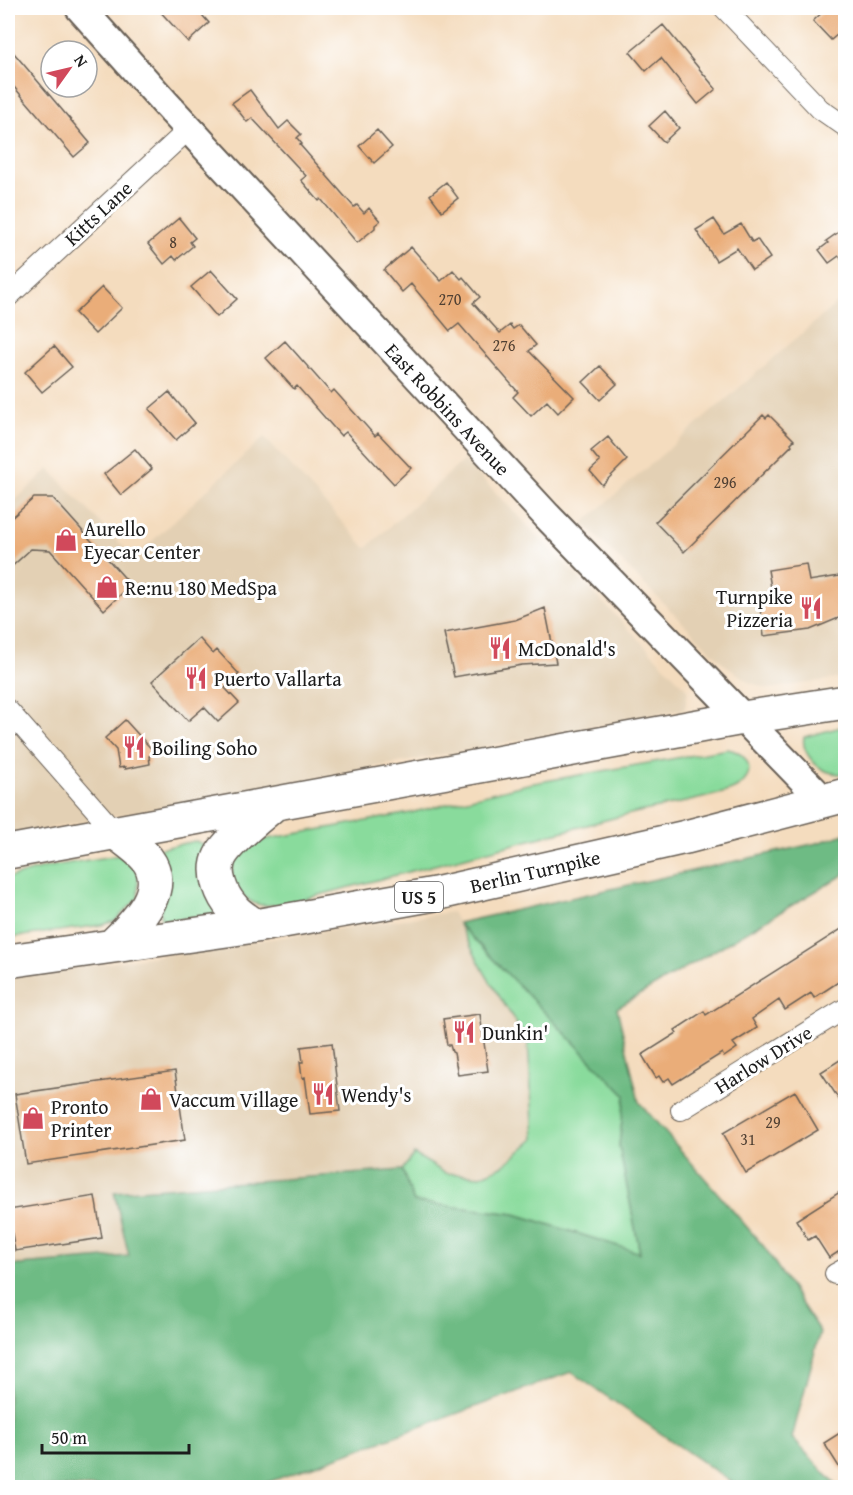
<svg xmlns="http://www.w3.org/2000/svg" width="853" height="1495" viewBox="0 0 853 1495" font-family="'Gentium Book Plus',serif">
<rect width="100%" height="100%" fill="#fff"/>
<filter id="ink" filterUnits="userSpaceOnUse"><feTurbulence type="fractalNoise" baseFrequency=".0167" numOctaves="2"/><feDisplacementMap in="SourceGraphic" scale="12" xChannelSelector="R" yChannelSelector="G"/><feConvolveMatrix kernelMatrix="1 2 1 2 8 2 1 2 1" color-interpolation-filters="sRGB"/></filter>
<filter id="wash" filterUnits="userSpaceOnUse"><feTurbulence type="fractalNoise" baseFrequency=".008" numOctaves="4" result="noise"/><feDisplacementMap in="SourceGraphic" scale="24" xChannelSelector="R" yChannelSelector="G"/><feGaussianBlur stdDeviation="1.35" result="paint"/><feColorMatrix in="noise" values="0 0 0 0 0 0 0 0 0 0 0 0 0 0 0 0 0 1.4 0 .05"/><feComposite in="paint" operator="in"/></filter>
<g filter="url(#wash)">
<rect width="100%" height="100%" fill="#f4dcbe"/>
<!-- built -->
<path fill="#e3d0b4" d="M845,296V677L769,689L749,682L724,664L583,523Z
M264,437L366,548L464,460L688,690L685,709L8,836V507L49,469L134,558Z
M452,912L486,975L528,1042L534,1139L504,1165L481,1176L445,1173L414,1154L402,1170L115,1192L129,1256L8,1266V978Z"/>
<!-- green -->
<path fill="#89db9c" stroke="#527c5c" stroke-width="1.5" d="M845,726V774C840,774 832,774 826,771C814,766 801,750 804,737Z
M728,749C755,755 756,782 729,791C689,803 646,809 606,820C499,848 392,877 285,904C253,907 253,906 231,883L234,859L251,843L262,840L410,813L528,784Z
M195,841L205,845L218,915L161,921L158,849Z
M119,855L138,870V898L115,921L102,925L8,938V878L46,867Z
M458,923L625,1095L619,1146L640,1253L515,1214L414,1202L402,1170L414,1154L445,1173L481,1176L504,1165L534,1139L528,1042L486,975Z"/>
<!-- forest -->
<path fill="#6ebb84" stroke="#456c50" stroke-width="1.5" d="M845,834V874L617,1008L639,1102L765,1248L820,1332L792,1438L838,1487H739L571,1372L255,1487H8V1266L129,1256L114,1192L402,1170L414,1202L515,1214L640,1253L619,1146L625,1095L458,923L817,843Z"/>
<g id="blocks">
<!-- building -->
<path fill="#eaad79" d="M157,8H196L209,23L188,42Z
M827,8H846V27L831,40L813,21Z
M663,25L716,89L698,104L661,58L646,71L630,52Z
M8,46L90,143L74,157L8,80Z
M250,90L279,129L288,121L301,134L297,138L302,144L300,145L354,207L357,205L364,213L369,208L380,221L375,225V228L357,243L321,199L319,201L301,180L306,176L252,118L247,122L232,103Z
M665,111L679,128L664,142L649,126Z
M377,130L392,147L374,163L359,146Z
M446,182L458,198L442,211L430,195Z
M179,218L195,238L190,242L193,246L176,260L173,256L164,264L148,244Z
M714,219L724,234L741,224L752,242L757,239L770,258L752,270L737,248L716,261L696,230Z
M846,227V263L839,256L829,263L819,250L828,243L826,241Z
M411,247L441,281L453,270L461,279L463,277L480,297L473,303L500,333L510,325L513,329L519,325L536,345L529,351L574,397L558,413L547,401L531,416L513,397L518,392L459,324L450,331L411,284L402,292L384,270Z
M211,270L237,299L217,317L191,287Z
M102,287L122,308L95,334L75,313Z
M285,341L331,393L334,390L375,436L378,433L411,468L394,484L346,432L341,436L297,386L294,389L266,358Z
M54,346L72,367L42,392L25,372Z
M600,366L617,384L600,400L583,382Z
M169,392L195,423L176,440L149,409Z
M763,415L766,418L769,415L794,440L791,443L792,445L684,552L655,522Z
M608,437L627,460L602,485L590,471L600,462L591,451Z
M135,449L152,469L121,495L104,474Z
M34,498H53L131,585L104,610L50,550L31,549L8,570V521Z
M806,564L809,581L846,575V615L810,630L764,636L759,601L773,599L768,570Z
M545,608L556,663L522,665L454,677L444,633L515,620Z
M199,638L213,654L217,650L239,674L225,688L239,703L218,722L204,707L188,721L152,681Z
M125,720L156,754L149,756L150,764L125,769V767L119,768L116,750L105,738Z
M846,926V977L814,998L811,993L785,1010L779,1000L752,1019L757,1028L733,1043L737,1048L724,1057L722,1053L673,1084L669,1078L663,1082L659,1076L656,1078L642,1055L677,1033L675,1030L704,1011L706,1015Z
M480,1014L488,1071L458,1075L454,1053L452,1052L450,1045H447L443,1019Z
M332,1043L340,1111L310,1114L305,1077L302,1078L300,1062H303L301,1047Z
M846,1056V1110L821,1072Z
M175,1071L185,1140L26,1164L15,1094Z
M795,1091L818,1130L746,1173L723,1133Z
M846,1188V1247L829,1258L815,1236L808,1240L796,1220Z
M95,1196L102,1238L15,1251L8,1210Z
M846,1429V1478L824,1443Z"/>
</g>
</g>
<g filter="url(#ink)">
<use href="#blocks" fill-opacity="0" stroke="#685f55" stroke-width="1.5"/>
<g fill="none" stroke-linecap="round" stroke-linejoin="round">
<!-- minor casing -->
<g stroke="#685f55" stroke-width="22">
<path id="minor" d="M724,8L820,109L846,127
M8,297L189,129
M8,710L115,832
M681,1110L846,1008
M835,1274L846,1268"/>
</g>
<!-- secondary casing -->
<g stroke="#685f55" stroke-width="32">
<path id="secondary" d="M80,8L166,104L547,516L824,801"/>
</g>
<!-- trunk casing -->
<g stroke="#685f55" stroke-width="36">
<path id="trunk" d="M8,852L743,718L846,702
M255,926C248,920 238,915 233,908C222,896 212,873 220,857C227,842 260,816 273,805
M112,946C133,925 171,891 147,859C139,849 125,840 115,832
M8,961L255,926L435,894L686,837L846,795"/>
</g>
<!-- minor -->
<use href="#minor" stroke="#fff" stroke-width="20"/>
<!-- secondary -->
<use href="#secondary" stroke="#fff" stroke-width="28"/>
<!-- trunk -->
<use href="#trunk" stroke="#fff" stroke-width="33"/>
</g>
</g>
<!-- icons -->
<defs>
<g id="shop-bare" transform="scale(1.8)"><path d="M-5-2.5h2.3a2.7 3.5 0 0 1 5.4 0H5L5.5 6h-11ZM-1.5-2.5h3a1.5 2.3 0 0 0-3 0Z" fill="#d1495b" stroke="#fff" stroke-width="2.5" paint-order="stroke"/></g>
<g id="restaurant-bare" transform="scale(1.8)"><path d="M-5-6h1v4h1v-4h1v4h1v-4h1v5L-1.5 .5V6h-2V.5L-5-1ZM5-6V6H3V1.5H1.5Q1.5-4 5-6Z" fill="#d1495b" stroke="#fff" stroke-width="2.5" paint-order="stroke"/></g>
</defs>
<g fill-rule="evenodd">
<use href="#shop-bare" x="66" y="540"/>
<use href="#shop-bare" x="107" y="587"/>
<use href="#restaurant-bare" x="811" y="608"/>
<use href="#restaurant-bare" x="500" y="648"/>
<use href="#restaurant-bare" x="196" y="678"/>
<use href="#restaurant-bare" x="134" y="747"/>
<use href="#restaurant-bare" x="464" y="1032"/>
<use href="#restaurant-bare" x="323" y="1094"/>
<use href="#shop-bare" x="151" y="1099"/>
<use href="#shop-bare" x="33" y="1118"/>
</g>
<g text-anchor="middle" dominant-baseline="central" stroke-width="6" stroke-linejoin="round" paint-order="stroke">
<!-- number labels -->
<g font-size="16" fill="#504033">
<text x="173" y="242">8</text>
<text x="450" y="299">270</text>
<text x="504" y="345">276</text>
<text x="725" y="482">296</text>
<text x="773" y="1122">29</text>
<text x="748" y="1139">31</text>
</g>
<!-- shield labels -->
<rect fill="#fff" stroke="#606060" stroke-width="1.5" x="395" y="882" width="48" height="30" rx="4.5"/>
<g font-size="18" font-weight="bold" fill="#1c1c1c">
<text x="419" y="897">US 5</text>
</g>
<!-- street labels -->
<g font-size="20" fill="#1c1c1c" stroke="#fff">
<text transform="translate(98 213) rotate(-43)">Kitts Lane</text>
<text transform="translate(448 409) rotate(47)">East Robbins Avenue</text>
<text transform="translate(535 871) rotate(-13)">Berlin Turnpike</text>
<text transform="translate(763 1059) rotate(-32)">Harlow Drive</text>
</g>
<!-- poi labels -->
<g font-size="20" fill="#1c1c1c" stroke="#fff" text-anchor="start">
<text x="84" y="528">Aurello<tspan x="84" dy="23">Eyecar Center</tspan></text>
<text x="125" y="587">Re:nu 180 MedSpa</text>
<text x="793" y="596" text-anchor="end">Turnpike<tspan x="793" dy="23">Pizzeria</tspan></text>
<text x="518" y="648">McDonald's</text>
<text x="214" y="678">Puerto Vallarta</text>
<text x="152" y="747">Boiling Soho</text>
<text x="482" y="1032">Dunkin'</text>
<text x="341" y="1094">Wendy's</text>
<text x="169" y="1099">Vaccum Village</text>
<text x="51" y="1106">Pronto<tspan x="51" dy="23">Printer</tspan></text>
</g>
</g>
<!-- margin -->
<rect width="853" height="1495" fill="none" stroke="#fff" stroke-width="30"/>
<!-- north arrow -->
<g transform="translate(69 69) rotate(56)"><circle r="28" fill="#ffffff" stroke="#a4a4a4" stroke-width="1.5"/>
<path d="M0-4.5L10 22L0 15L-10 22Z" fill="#d1495b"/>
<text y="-9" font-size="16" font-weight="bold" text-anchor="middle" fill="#1c1c1c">N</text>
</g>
<!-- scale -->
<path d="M42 1444v9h147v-9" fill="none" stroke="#1c1c1c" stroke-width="3"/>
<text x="51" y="1444" font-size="18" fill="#1c1c1c" stroke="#ffffff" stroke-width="4.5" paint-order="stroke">50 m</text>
</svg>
